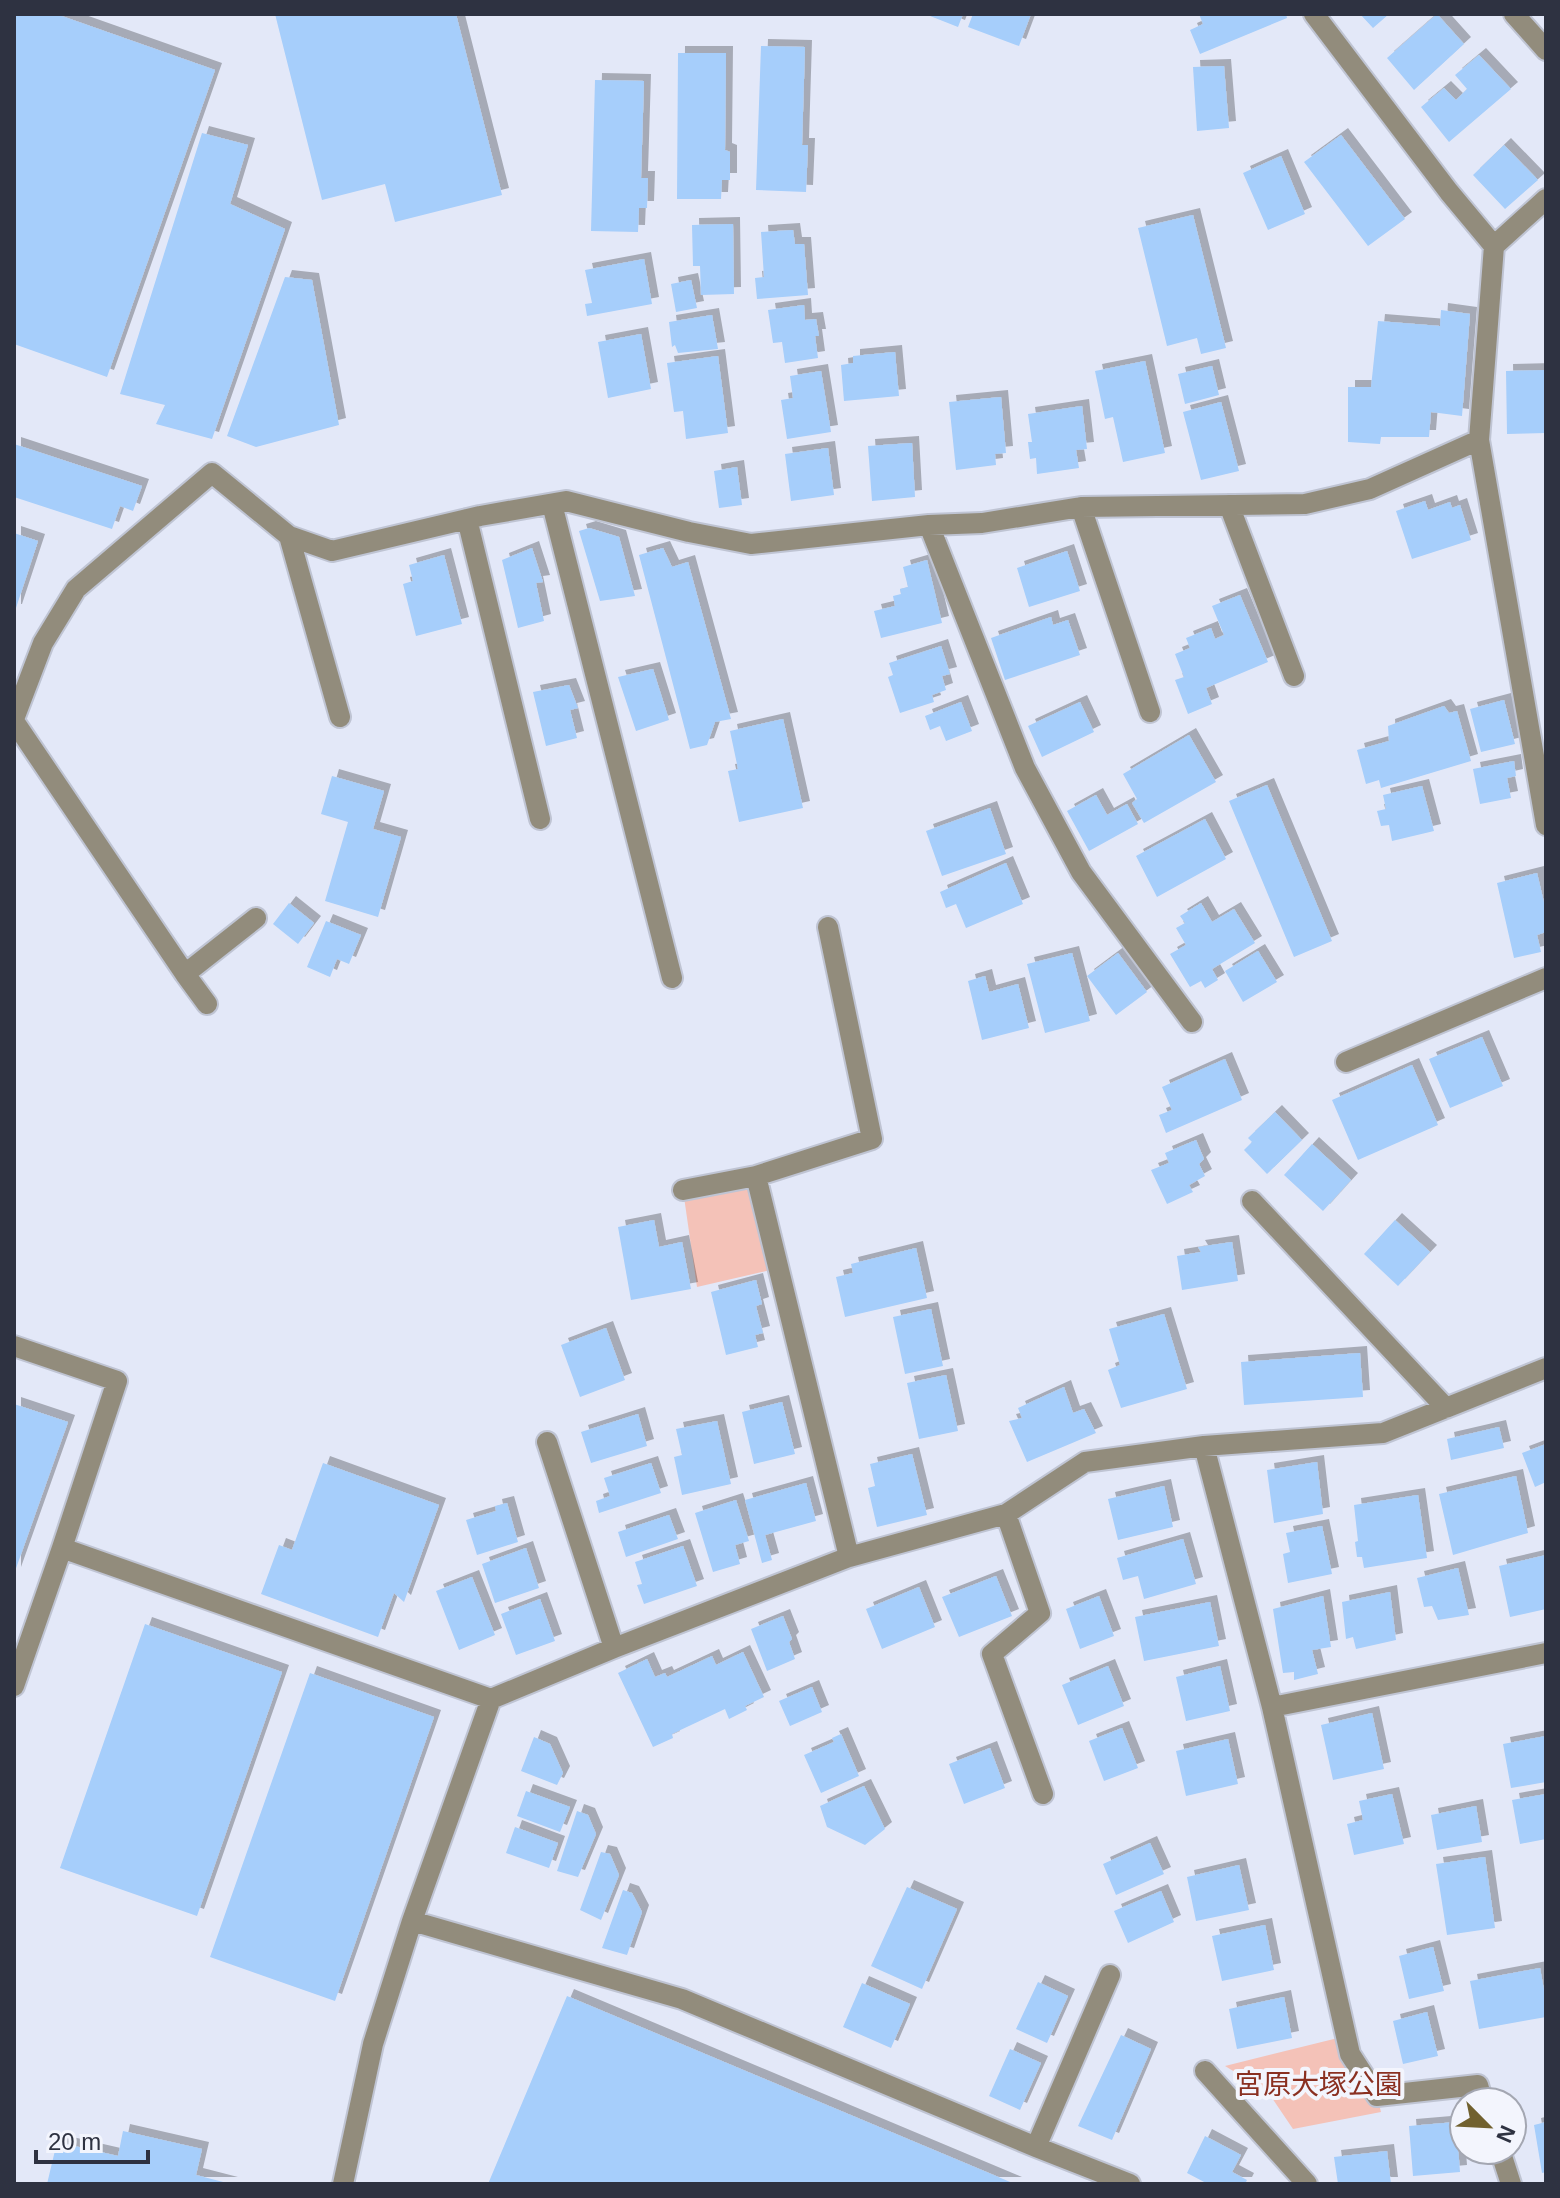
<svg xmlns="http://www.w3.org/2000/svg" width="1560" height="2198" viewBox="0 0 1560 2198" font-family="Helvetica,'Noto Sans JP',sans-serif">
<defs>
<filter id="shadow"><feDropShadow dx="7" dy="-7" stdDeviation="0" flood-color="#0004"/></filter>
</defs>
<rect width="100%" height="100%" fill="#e3e8f8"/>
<!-- green -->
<path fill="#f4c2b8" d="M756,1176L779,1268L697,1287L683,1190Z
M1346,2036L1377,2096L1381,2112L1293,2129L1268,2092L1225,2066Z"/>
<!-- building -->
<path fill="#a6cefb" filter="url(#shadow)" d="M14,14H56L215,70L107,377L14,344Z
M275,14H456L502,195L395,222L385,184L322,200Z
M925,14H963L958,27Z
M973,14H1031L1019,46L968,27Z
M1199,14H1286L1287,18L1200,54L1190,30L1203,24Z
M1360,14H1389L1373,28Z
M1437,14L1464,44L1414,90L1387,58Z
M761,46L805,47L802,145H808L806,192L756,190Z
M678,53H726L725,150L730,152V180H722L721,199H677Z
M1479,55L1511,89L1449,142L1421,107L1444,88L1456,100L1467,89L1455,75Z
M1224,66L1229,128L1197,131L1193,67Z
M595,80L644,81L641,178H648L647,208H639L638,232L591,231Z
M202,133L248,145L230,204L285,229L212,439L156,424L165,405L120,394Z
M1341,135L1405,219L1368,246L1304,162Z
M1504,145L1538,180L1505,209L1473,175Z
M1281,156L1305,214L1268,230L1243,173Z
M1193,215L1226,348L1201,354L1197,338L1167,346L1138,228Z
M733,224L734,294L701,295L700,266H693L692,225Z
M793,230L795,244H804L808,295L757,299L755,278L764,277L761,232Z
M644,259L652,304L587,316L585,304L592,303L585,270Z
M285,277L312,280L339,425L256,447L227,436Z
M691,280L697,308L676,312L671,284Z
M804,305L805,320L816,319L819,336H815L818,358L785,363L782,342L773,343L768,310Z
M1441,310L1470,314L1462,416L1431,412L1429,437H1381L1380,444L1348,442V387H1371L1378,321L1440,326Z
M712,315L718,349L678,353L675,345L672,347L669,322Z
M641,334L651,389L608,398L598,342Z
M895,352L899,396L844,401L841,365L853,363V356Z
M718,356L728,433L686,439L683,411L674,412L667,363Z
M1145,361L1165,453L1123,462L1113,417L1105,419L1095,371Z
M1212,366L1219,395L1185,404L1178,374Z
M1546,370V433L1507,434L1506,371Z
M821,371L831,432L787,439L781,400L793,398L790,376Z
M1001,397L1006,453L995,454L996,465L956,470L949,402Z
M1221,402L1239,471L1201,480L1183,412Z
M1082,406L1087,449L1076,450L1079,468L1037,474L1036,458L1030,459L1028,442H1032L1028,414Z
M912,443L915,497L872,501L868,446Z
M14,444L142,486L133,511L120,506L112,529L14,497Z
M828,448L834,495L791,501L785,454Z
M737,467L742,505L719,508L714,471Z
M1425,501L1428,510L1450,502L1452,508L1460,505L1471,540L1412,559L1396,511Z
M589,528L619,537L635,596L600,601L579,531Z
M14,533L38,541L15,611H14Z
M532,548L543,582L536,583L544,621L518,628L502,560Z
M663,548L672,567L688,562L731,719L715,722L707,745L690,749L639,555Z
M1067,551L1080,591L1029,607L1017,568Z
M444,555L462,624L416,636L403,584L413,581L409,565Z
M927,560L942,623L881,638L874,611L895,606L893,596L901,594L900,589L908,587L903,567Z
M1240,595L1268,662L1206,688L1212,704L1188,714L1175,680L1184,677L1175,654L1190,648L1186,638L1211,628L1215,639L1224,635L1212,606Z
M1051,617L1053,625L1068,620L1080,655L1005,680L991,638Z
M941,646L950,674L942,676L946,690L932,695L934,702L900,713L888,677L893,675L889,663Z
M653,669L669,720L636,731L618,677Z
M569,685L578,708L570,710L577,738L546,746L533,692Z
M1504,700L1515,744L1481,752L1470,709Z
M961,702L972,731L946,741L940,726L930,730L925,716Z
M1080,702L1094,732L1042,757L1028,726Z
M1444,706L1449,713L1457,711L1471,761L1381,788L1379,780L1366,784L1357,750L1389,741L1388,726Z
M783,719L803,808L739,822L728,771L738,769L730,731Z
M1189,735L1216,782L1144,823L1132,803L1137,799L1123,774Z
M1514,761L1516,776L1507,778L1511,798L1480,804L1473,769Z
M332,776L384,791L373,829L401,837L378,917L325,901L348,822L321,814Z
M1267,785L1332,941L1294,957L1229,801Z
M1422,786L1434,831L1392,841L1389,825L1381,826L1377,811L1386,809L1383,795Z
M1096,795L1107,815L1127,804L1138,824L1089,851L1067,811Z
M990,808L1006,854L942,876L926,831Z
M1205,819L1226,859L1157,897L1136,856Z
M1006,863L1023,904L966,928L956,904L946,908L940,892Z
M1537,873L1546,911V932L1537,935L1541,952L1514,958L1497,883Z
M289,903L314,923L298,944L273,924Z
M1201,903L1212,922L1234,909L1255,943L1212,969L1218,980L1205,988L1201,981L1190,987L1170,954L1186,945L1176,928L1185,923L1180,916Z
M326,921L361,935L349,964L337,959L330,977L307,967Z
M1258,951L1277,982L1243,1002L1225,971Z
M1072,953L1090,1021L1045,1033L1027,964Z
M1118,953L1147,992L1116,1015L1087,976Z
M985,976L989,992L1018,984L1029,1028L982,1040L968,981Z
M1482,1037L1503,1086L1450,1108L1429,1059Z
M1225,1059L1242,1100L1166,1133L1159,1115L1172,1110L1162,1087Z
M1412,1065L1438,1125L1358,1160L1332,1100Z
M1275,1112L1302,1140L1267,1174L1244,1150L1252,1142L1248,1138Z
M1196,1140L1204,1159L1199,1164L1205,1176L1189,1185L1193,1192L1167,1204L1151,1170L1169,1163L1165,1153Z
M1312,1144L1351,1180L1323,1211L1284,1175Z
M654,1220L659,1247L682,1242L691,1289L631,1300L618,1227Z
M1395,1220L1430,1252L1398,1286L1364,1254Z
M1232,1242L1238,1281L1182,1290L1177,1256L1201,1252L1198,1247Z
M916,1248L927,1298L845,1317L836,1277L853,1273L851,1264Z
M756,1280L762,1304L756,1306L763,1333L755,1335L758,1347L726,1355L711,1292Z
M931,1309L943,1366L905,1374L893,1317Z
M1164,1314L1187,1389L1121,1408L1108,1370L1120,1365L1109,1329Z
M606,1328L625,1380L580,1397L561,1345Z
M1360,1353L1363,1397L1244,1405L1241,1362Z
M946,1375L958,1431L919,1439L907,1383Z
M1064,1387L1073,1413L1084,1409L1096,1433L1027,1462L1009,1421L1022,1418L1018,1408Z
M782,1402L795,1454L754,1464L742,1412Z
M14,1404L68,1422L14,1574Z
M638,1414L647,1446L591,1463L581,1432Z
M717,1421L731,1484L682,1495L674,1457L682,1455L676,1429Z
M1499,1427L1504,1448L1451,1460L1447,1439Z
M1546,1444V1482L1535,1487L1522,1453Z
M912,1454L927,1515L877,1527L868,1488L875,1486L870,1464Z
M1317,1462L1323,1514L1274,1523L1267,1470Z
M323,1463L439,1505L404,1602L394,1593L378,1637L261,1594L279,1545L292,1550Z
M651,1463L661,1493L599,1513L596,1501L610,1496L604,1478Z
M1516,1476L1528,1533L1453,1555L1439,1494Z
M806,1483L816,1521L765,1535L772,1560L762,1563L745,1500Z
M1164,1486L1173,1527L1118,1540L1108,1499Z
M1418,1495L1427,1558L1364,1568L1362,1557H1357L1355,1542L1358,1541L1354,1505Z
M736,1500L749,1541L735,1545L740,1564L713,1572L695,1513Z
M507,1503L518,1542L477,1555L466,1520L496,1511L495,1506Z
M669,1515L678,1539L626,1557L618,1532Z
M1322,1526L1332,1574L1288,1583L1283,1554L1290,1552L1286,1533Z
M1183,1539L1196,1584L1144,1599L1138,1576L1123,1580L1117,1558Z
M683,1546L697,1586L644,1604L637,1585L642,1584L635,1562Z
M526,1548L539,1588L495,1603L482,1564Z
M1546,1555V1609L1510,1617L1499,1566Z
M1458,1568L1469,1615L1438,1620L1432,1606L1424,1607L1417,1578Z
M996,1576L1012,1616L959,1637L942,1597Z
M472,1577L495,1635L459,1650L436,1591Z
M919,1587L935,1627L882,1649L866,1609Z
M1390,1592L1396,1640L1356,1649L1353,1637L1346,1639L1342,1602Z
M1099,1596L1114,1636L1080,1649L1066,1609Z
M1323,1596L1331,1647L1312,1650L1318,1674L1294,1680V1672L1283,1673L1273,1609Z
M540,1599L555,1641L516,1655L501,1614Z
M1210,1602L1219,1646L1144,1661L1135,1617Z
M783,1616L792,1639L789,1642L795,1659L767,1671L751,1629Z
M145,1624L282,1672L197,1916L60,1868Z
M743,1652L764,1697L745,1706L747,1710L729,1719L725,1709L672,1734L673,1738L653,1747L618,1673L647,1659L655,1677L665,1673L667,1677L712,1656L716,1665Z
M1108,1666L1124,1706L1078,1725L1062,1685Z
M1220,1666L1230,1711L1186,1721L1176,1677Z
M310,1673L434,1717L335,2001L210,1957Z
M812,1687L822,1712L790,1726L779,1701Z
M1372,1713L1384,1769L1333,1780L1321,1725Z
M1122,1728L1138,1768L1104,1781L1089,1741Z
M841,1734L859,1776L821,1793L804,1755L834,1742L832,1738Z
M1546,1736V1782L1511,1788L1503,1744Z
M534,1737L550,1744L563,1773L557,1785L521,1771Z
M1228,1739L1238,1784L1186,1796L1176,1751Z
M990,1748L1005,1788L964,1804L949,1764Z
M864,1786L885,1829L865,1845L827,1827L820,1806Z
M526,1791L570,1807L560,1832L517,1816Z
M1392,1794L1404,1844L1354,1855L1347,1824L1363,1820L1359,1801Z
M1546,1794V1839L1520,1844L1512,1800Z
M1476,1806L1482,1842L1437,1850L1431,1815Z
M577,1811L588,1815L596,1834L578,1877L557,1871Z
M515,1827L558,1843L549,1868L506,1853Z
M1150,1843L1164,1874L1116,1895L1103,1864Z
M601,1852L610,1854L619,1875L601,1920L580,1910Z
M1485,1857L1495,1928L1447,1935L1436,1864Z
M1239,1865L1249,1910L1196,1921L1187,1877Z
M907,1887L957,1909L922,1989L871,1966Z
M623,1890L632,1893L642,1912L627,1955L602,1948Z
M1161,1891L1174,1922L1128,1943L1114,1911Z
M1265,1925L1274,1970L1222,1981L1212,1936Z
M1433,1947L1444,1991L1409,1999L1399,1956Z
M1540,1968L1546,2001V2017L1479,2029L1470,1981Z
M1038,1982L1068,1996L1047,2043L1016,2029Z
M862,1983L910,2004L891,2048L843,2027Z
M567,1996L1015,2184H488Z
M1284,1997L1292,2038L1237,2049L1229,2009Z
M1427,2012L1438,2056L1403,2064L1393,2021Z
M1121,2035L1151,2049L1112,2140L1078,2126Z
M1010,2049L1041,2063L1020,2110L989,2096Z
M1456,2122L1460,2172L1413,2176L1409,2126Z
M1546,2122V2172L1542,2173L1534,2125Z
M123,2131L202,2149L196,2175L231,2184H47L57,2142L118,2156Z
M1205,2136L1241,2155L1232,2172L1247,2180L1245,2184H1208L1187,2173Z
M1387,2151L1391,2184H1338L1334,2157Z"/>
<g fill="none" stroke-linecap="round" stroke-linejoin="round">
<!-- minor casing -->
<g stroke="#bfc4d3" stroke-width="24">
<path id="minor" d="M1314,14L1449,192L1494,246L1479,440L1546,825
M1514,14L1546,50
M1494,246L1546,199
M552,504L672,978
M1229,505L1294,676
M1081,507L1150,712
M467,519L540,819
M929,525L1025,768L1081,872L1192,1022
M289,536L340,717
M14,719L43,643L76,589L212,473L289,536L332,551L480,516L566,501L689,532L751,544L929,525L982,523L1081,507L1305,504L1370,489L1479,440
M14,721L185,974L256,918
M185,974L207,1004
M1346,1062L1546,978
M756,1176L849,1557
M683,1190L756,1176L872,1139L828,927
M1252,1201L1446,1408
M14,1346L117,1381L62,1548L14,1686
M547,1442L614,1648
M1204,1446L1272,1707L1350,2054L1377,2096L1478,2085L1483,2102
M1006,1514L1040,1613L992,1654L1043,1794
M62,1548L491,1699
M1272,1707L1546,1653
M412,1921L682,1999L1036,2147L1130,2184
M1205,2071L1307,2184
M1036,2147L1110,1975
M1500,2150L1511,2184
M343,2184L373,2044L412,1921L491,1699L614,1648L849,1557L1006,1514L1085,1462L1204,1446L1383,1433L1546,1368"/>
</g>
<!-- minor -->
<use href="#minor" stroke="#928c7c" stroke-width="20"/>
</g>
<g text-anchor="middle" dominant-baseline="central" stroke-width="8" stroke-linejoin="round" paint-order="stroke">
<!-- park labels -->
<g font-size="28" fill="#8a3021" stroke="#f3f5fd">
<text x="1319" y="2084">宮原大塚公園</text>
</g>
</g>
<!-- border -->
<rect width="1560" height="2198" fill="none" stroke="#2e3241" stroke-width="32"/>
<!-- north arrow -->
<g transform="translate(1488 2126) rotate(114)"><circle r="38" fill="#f3f5fd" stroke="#a4a7b2" stroke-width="2"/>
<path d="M0-6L14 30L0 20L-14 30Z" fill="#71612f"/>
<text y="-12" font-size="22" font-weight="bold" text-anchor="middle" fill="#2e3241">N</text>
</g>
<!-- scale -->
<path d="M36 2150v12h112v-12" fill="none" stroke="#2e3241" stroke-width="4"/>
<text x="48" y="2150" font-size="24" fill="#2e3241" stroke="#f3f5fd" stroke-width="6" paint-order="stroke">20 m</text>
</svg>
